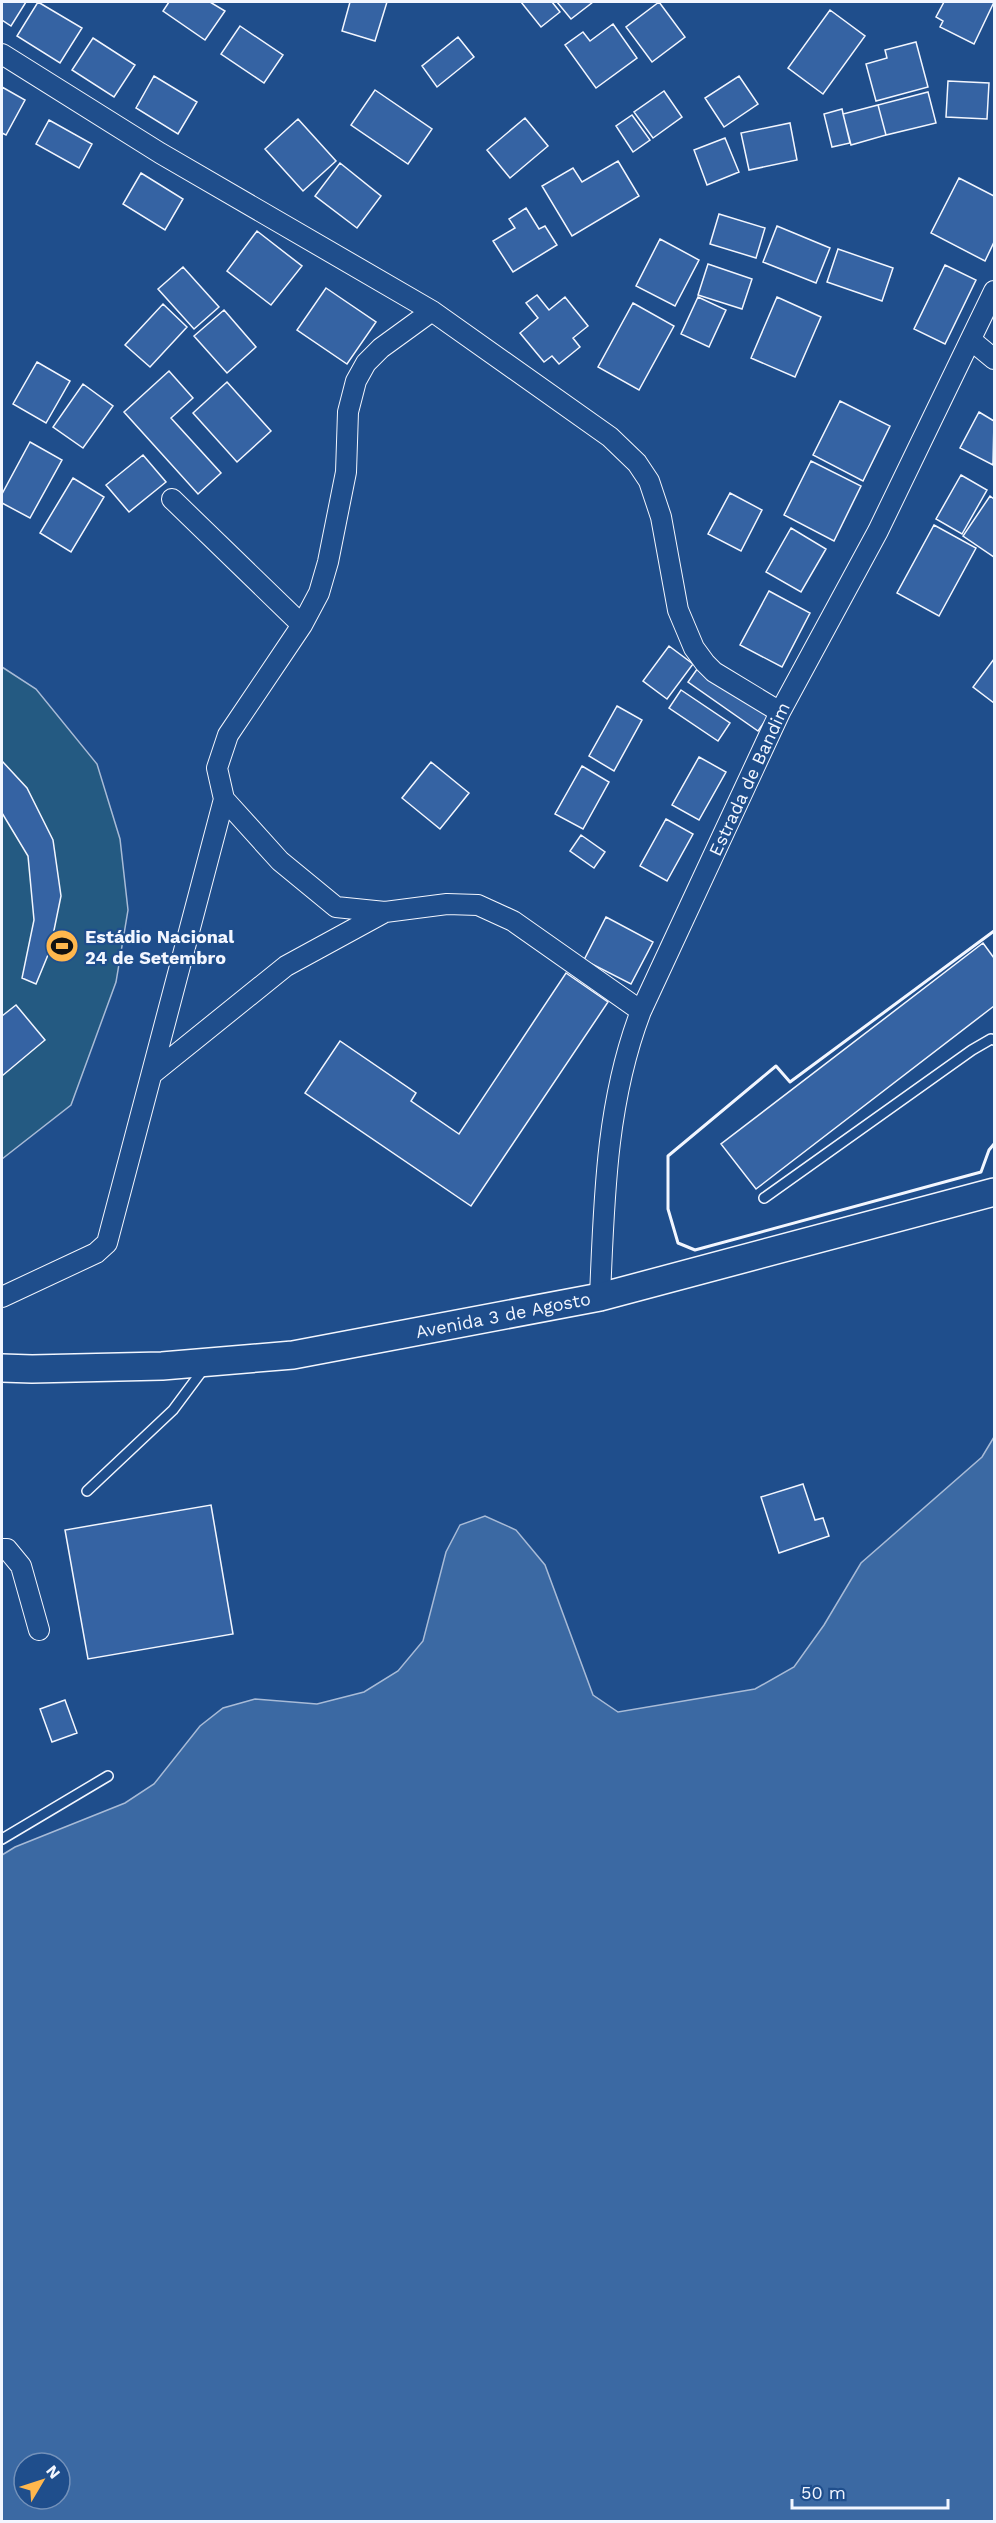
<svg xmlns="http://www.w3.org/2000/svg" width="996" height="2523" viewBox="0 0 996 2523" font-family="'Work Sans',sans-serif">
<rect width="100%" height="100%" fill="#1f4e8c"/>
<!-- green -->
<path fill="#245a82" stroke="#a8bbd7" stroke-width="1.5" d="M2,667L36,689L97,764L120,839L128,910L116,982L71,1105L2,1159Z"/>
<!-- water -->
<path fill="#3b69a3" stroke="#a8bbd7" stroke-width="1.5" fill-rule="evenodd" d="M994,1437V2521H2V1855L15,1847L125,1803L154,1784L200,1726L223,1708L255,1699L317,1704L364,1692L398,1671L423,1641L446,1552L460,1525L485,1516L516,1530L545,1565L593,1695L618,1712L755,1689L794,1667L824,1625L861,1563L982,1457ZM24,2463H60V2499H24Z"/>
<!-- building -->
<path fill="#3563a3" stroke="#f2f6ff" stroke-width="1.5" d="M2,2H26L11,26L2,20Z
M38,2L82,28L60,63L17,36Z
M169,2H210L225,11L205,40L163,11Z
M350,2H387L375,41L342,31Z
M521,2H552L560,12L541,27Z
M557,2H593L571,19Z
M659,2L685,37L652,62L626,27Z
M944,2H994L974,44L940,27L943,21L936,17Z
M830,10L865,36L823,94L788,68Z
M613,24L637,58L596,88L565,45L583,32L590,41Z
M240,26L283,55L264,83L221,54Z
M458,37L474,57L437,87L422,66Z
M93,38L135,65L114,97L72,70Z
M916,42L928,87L876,101L866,64L887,58L885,50Z
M154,76L197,102L178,134L136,108Z
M739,76L758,104L724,127L705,98Z
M948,81L989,83L987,119L946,117Z
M2,87L25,100L6,135L2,133Z
M375,90L432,129L408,164L351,125Z
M664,91L682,117L653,138L634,112Z
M928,92L936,123L886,135L878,105Z
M878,105L886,135L851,145L843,114Z
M842,109L850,143L832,147L824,114Z
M632,115L650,140L633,152L616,126Z
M525,118L548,146L510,178L487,150Z
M298,119L336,161L303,191L265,149Z
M49,120L92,144L79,168L36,144Z
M790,123L797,160L749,170L741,133Z
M725,138L739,172L707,185L694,150Z
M618,161L639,196L572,236L542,186L573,168L582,182Z
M340,163L381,196L357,228L315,196Z
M141,173L183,199L165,230L123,204Z
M959,178L994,196V242L985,261L931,233Z
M526,208L539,229L545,226L557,245L513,272L493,241L515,228L509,219Z
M719,214L765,228L756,258L710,244Z
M777,226L830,248L816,283L763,262Z
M257,231L302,266L271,305L227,271Z
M660,239L699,260L675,306L636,286Z
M838,249L893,268L882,301L827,282Z
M708,264L752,279L742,309L698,295Z
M945,265L976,280L945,344L914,329Z
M183,267L219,307L194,329L158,289Z
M326,288L376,322L347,364L297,330Z
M537,295L549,310L565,297L588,326L573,338L580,347L559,364L552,356L544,362L520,333L538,318L526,303Z
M698,297L726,310L709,347L681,334Z
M777,297L821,317L795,377L751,358Z
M633,303L674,326L639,390L598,367Z
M163,304L187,327L150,367L125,345Z
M224,310L256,347L227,373L194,336Z
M37,362L70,381L46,423L13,404Z
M169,371L193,398L171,418L221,473L198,494L124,412Z
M227,382L271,431L237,462L193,413Z
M83,384L113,406L83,448L53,427Z
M840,401L890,426L863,481L813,455Z
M979,412L994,421L993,465L960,448Z
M30,442L62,460L30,518L2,503V494Z
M143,455L166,482L129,512L106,485Z
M811,461L861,486L834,541L784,515Z
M961,475L987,490L962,534L936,519Z
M73,478L104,497L71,552L40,533Z
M730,493L762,510L741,551L708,534Z
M990,496L994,499V557L963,536Z
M934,525L976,548L939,616L897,593Z
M791,528L826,549L801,592L766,572Z
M769,591L810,613L782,667L740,645Z
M669,646L693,664L667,699L643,681Z
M994,659V703L973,687Z
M700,665L770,714L758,731L688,682Z
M681,690L730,723L718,741L669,708Z
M617,706L642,720L614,771L589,756Z
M699,757L726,772L699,820L672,805Z
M2,761L27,788L53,840L61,896L50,950L36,984L22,978L34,920L28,856L2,813Z
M431,762L469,793L440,829L402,798Z
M582,766L609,782L583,829L555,814Z
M666,819L693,834L667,881L640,866Z
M581,835L605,852L594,868L570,851Z
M606,917L653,942L631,984L584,960Z
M983,943L994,958V1006L756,1189L721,1144Z
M566,973L608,1002L471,1206L305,1093L340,1041L416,1093L411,1101L459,1134Z
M16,1005L45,1040L2,1076V1016Z
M803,1484L815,1520L823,1518L829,1536L779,1553L761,1497Z
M211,1505L233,1634L88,1659L65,1530Z
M65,1700L77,1733L52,1742L40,1709Z"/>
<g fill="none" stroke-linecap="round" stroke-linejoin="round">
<!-- lane casing -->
<g stroke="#f2f6ff" stroke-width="12">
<path id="lane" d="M764,1198L972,1050L991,1039L994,1040
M87,1491L173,1410L205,1367
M2,1839L108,1776"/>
</g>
<!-- street casing -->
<g stroke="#f2f6ff" stroke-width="22">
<path id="street" d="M2,54L160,153L432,311L610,437L637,463L649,481L661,517L678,610L694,648L705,663L714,672L780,712
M432,311L381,348L366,363L356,381L348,412L346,472L328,562L319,593L302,625L228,735L217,768L224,799L280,861L336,907L385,912L447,904L478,905L513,921L641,1011
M971,340L994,359
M172,499L302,625
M152,1074L286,966L385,912
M2,1297L96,1253L107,1243L224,799
M600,1297C604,1200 606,1102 641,1011L780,712L878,531L994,291
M2,1549H7L21,1566L39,1630"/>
</g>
<!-- secondary casing -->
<g stroke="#f2f6ff" stroke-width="30">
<path id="secondary" d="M2,1368L32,1369L162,1366L293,1355L600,1297L994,1192"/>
</g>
<!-- lane -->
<use href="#lane" stroke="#1f4e8c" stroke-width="9"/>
<!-- street -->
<use href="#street" stroke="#1f4e8c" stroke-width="20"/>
<!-- secondary -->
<use href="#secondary" stroke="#1f4e8c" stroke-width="27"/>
<!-- wall -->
<path stroke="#f2f6ff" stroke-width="3" d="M994,931L790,1082L776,1066L668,1156V1209L678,1243L695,1250L981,1172L989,1150L994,1144"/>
</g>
<!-- icons -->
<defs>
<g id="stadium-disc" transform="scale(1.725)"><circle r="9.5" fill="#ffb74d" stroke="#1f4e8c"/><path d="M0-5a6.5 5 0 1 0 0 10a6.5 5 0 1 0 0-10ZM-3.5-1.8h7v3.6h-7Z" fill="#111"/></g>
</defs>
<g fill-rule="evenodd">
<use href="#stadium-disc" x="62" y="946"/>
</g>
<g text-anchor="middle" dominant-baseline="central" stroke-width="4.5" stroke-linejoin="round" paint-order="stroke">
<!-- street labels -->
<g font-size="18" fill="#f2f6ff" stroke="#1f4e8c">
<text transform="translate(749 779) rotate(-65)">Estrada de Bandim</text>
<text transform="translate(503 1315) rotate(-11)">Avenida 3 de Agosto</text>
</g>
<!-- poi labels -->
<g font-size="18" font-weight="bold" fill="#f2f6ff" stroke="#1f4e8c" text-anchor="start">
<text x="85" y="936">Estádio Nacional<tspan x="85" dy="21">24 de Setembro</tspan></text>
</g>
</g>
<!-- border -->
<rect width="996" height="2523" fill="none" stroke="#f2f6ff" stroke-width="6"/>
<!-- north arrow -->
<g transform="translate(42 2481) rotate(51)"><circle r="28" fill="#1f4e8c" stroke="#7391ba" stroke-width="1.5"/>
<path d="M0-4.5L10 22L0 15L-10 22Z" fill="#ffb74d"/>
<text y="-9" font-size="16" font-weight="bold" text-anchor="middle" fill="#f2f6ff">N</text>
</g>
<!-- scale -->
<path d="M792 2499v9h156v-9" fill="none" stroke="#f2f6ff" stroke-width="3"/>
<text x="801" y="2499" font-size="18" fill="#f2f6ff" stroke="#1f4e8c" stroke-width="4.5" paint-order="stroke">50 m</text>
</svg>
